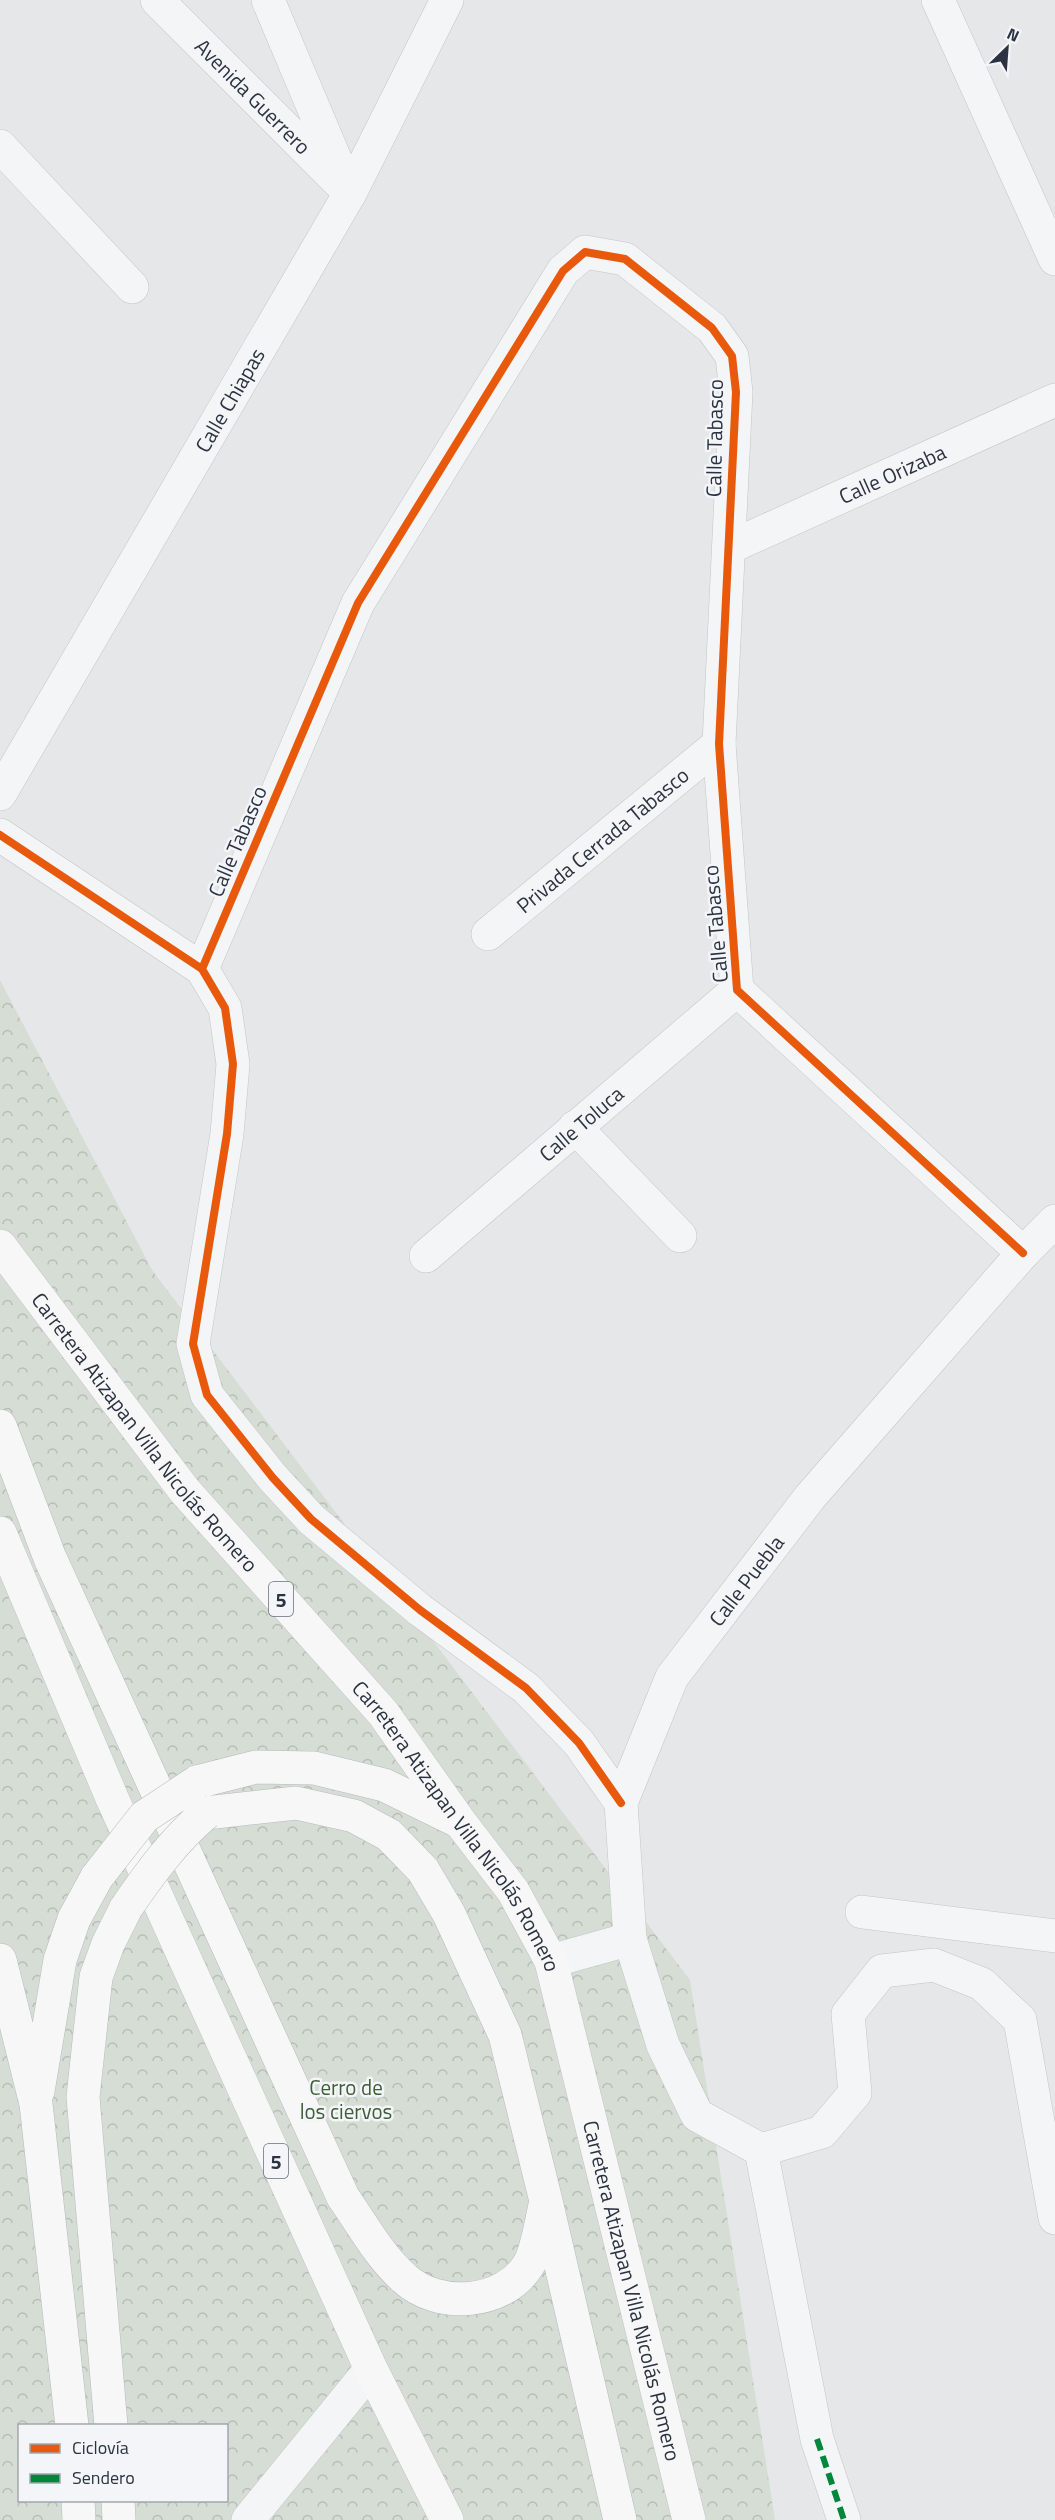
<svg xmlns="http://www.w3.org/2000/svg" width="1055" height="2520" viewBox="0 0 1055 2520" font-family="'Titillium Web',sans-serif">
<defs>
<pattern id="forest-crowns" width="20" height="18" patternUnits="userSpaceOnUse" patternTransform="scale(1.5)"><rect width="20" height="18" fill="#d5ddd5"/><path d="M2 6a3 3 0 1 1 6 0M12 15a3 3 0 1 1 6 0" fill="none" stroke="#b7beb8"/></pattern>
</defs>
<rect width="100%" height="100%" fill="#e5e7e9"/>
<!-- forest -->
<path fill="url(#forest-crowns)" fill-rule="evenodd" d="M0,980L152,1270L690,1980L775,2520H0ZM20,2426H226V2500H20Z"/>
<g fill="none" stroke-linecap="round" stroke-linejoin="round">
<!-- minor casing -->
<g stroke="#c3c5c7" stroke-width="34">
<g id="minor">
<path id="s1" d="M157,0L350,193"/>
<path d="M268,0L343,178"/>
<path d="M938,0L1055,259"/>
<path d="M0,146L132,287"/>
<path id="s2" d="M730,547L1055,400"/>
<path id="s3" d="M0,794L350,193L447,0"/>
<path d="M0,835L202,969L225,1008L233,1064L227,1134L193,1344L207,1395L273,1478L311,1519L420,1610L526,1688L579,1743L621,1803"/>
<path id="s4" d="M488,934L719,744"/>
<path d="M202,969L358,603L563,271L585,252L625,259L712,328L732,356L736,392L719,744L737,990L1023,1253"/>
<path d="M575,1127L680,1236"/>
<path id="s5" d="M426,1256L737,990"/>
<path d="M862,1912L1055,1936"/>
<path d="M630,1939L663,2045L697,2115L761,2150L817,2439L844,2520"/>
<path id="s6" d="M551,1961L630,1939L621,1803L672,1677L810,1497L1023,1253L1055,1221"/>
<path d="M761,2150L822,2132L855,2093L848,2014L882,1971L934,1965L982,1984L1020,2020L1055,2218"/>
<path d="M248,2520L371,2369"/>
</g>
</g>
<!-- major casing -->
<g stroke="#c1c4c7" stroke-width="34">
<g id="major">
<path id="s7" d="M0,1246L184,1490L383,1713L460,1822L513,1891L551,1961L689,2520"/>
<path d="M0,1533L112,1798L371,2369L447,2520"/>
</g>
</g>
<!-- highway casing -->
<g stroke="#b7babe" stroke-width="34">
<path id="highway" d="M0,1426L50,1558L343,2197C362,2224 379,2256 404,2278C438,2310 505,2305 529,2264C537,2251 542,2217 546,2201
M197,1782L256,1767L314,1768L384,1785L460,1822
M206,1813L296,1803L354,1816L389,1835L423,1870L449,1914L505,2035L546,2201L620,2520
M0,1960L36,2104L72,2426
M38,2091L60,1960L74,1919L97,1877
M111,2426L83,2097L96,1977L108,1944L126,1908
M78,2500L79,2520
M118,2500L119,2520"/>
</g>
<!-- minor -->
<use href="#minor" stroke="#f4f5f6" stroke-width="33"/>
<!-- major -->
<use href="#major" stroke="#f7f7f8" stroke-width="33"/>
<!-- highway -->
<use href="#highway" stroke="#f7f7f8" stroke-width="33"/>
<!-- highway-bridge casing -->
<g stroke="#b7babe" stroke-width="34" stroke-linecap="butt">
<path id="highway-bridge" d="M97,1877L144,1817L197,1782
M126,1908C150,1873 174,1840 206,1813"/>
</g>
<!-- highway-bridge -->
<use href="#highway-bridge" stroke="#f7f7f8" stroke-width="33"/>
<!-- quiet -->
<path stroke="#00873e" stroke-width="6" stroke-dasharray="12 6" stroke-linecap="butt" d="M817,2439L844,2520"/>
<!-- cycleway casing -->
<g stroke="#f3f5f8" stroke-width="11">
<path id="cycleway" d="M0,835L202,969L225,1008L233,1064L227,1134L193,1344L207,1395L273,1478L311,1519L420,1610L526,1688L579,1743L621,1803
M202,969L358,603L563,271L585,252L625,259L712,328L732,356L736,392L719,744L737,990L1023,1253"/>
</g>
<!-- cycleway -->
<use href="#cycleway" stroke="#e8590c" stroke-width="8"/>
</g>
<g text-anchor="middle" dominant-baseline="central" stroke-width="5" stroke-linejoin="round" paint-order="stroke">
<!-- shield labels -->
<g fill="#f3f5f8" stroke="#676d79" stroke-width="1.5">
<rect x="269" y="1582" width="24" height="34" rx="4.5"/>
<rect x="264" y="2144" width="24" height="34" rx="4.5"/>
</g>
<g font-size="20" font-weight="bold" fill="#2b3342">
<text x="281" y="1599">5</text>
<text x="276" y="2161">5</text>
</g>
<!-- street labels -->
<g font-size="21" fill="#2b3342" stroke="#f3f5f8">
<text stroke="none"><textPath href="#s1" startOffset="136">Avenida Guerrero</textPath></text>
<text stroke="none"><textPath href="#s3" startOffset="456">Calle Chiapas</textPath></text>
<text transform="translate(714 438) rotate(-89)">Calle Tabasco</text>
<text stroke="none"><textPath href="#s2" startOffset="178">Calle Orizaba</textPath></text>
<text stroke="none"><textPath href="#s4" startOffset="148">Privada Cerrada Tabasco</textPath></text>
<text transform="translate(237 841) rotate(-67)">Calle Tabasco</text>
<text transform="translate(715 924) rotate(-95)">Calle Tabasco</text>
<text stroke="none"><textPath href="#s5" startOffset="204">Calle Toluca</textPath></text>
<text stroke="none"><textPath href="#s7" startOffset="236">Carretera Atizapan Villa Nicolás Romero</textPath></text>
<text stroke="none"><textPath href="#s6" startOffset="476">Calle Puebla</textPath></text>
<text stroke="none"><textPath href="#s7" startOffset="740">Carretera Atizapan Villa Nicolás Romero</textPath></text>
<text stroke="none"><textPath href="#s7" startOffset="1244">Carretera Atizapan Villa Nicolás Romero</textPath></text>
</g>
<!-- park labels -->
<g font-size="21" fill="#3f5d39" stroke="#f3f5f8">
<text x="346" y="2087">Cerro de<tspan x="346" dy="24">los ciervos</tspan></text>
</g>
</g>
<!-- legend -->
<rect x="18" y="2424" width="210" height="78" fill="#f3f5f8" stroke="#a3a7af" stroke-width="1.5"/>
<rect x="30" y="2444" width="30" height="9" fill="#e8590c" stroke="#a3a7af" stroke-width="1.5"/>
<text x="72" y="2454" font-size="18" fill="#2b3342">Ciclovía</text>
<rect x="30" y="2474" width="30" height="9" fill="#00873e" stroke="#a3a7af" stroke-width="1.5"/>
<text x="72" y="2484" font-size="18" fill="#2b3342">Sendero</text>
<!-- north arrow -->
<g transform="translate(1007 48) rotate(25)" stroke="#f3f5f8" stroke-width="4.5" paint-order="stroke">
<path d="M0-4.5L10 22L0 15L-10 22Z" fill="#2b3342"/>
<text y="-9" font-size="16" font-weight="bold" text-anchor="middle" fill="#2b3342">N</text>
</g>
</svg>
